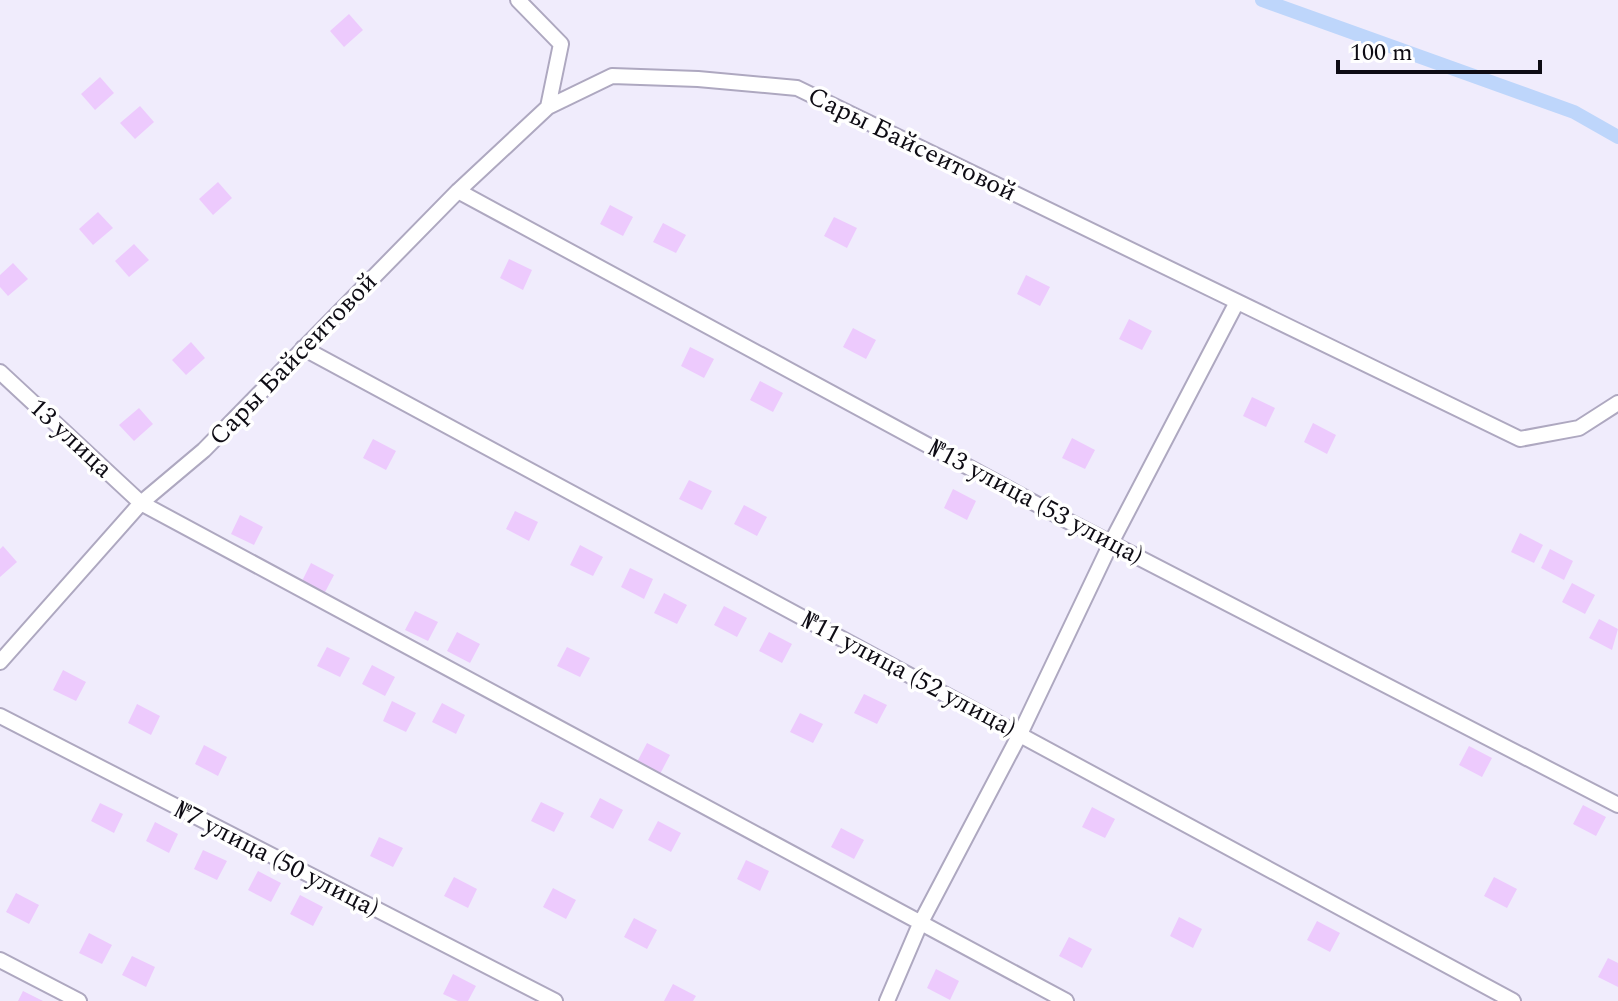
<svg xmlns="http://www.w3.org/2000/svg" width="1618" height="1001" viewBox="0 0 1618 1001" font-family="Spectral,serif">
<rect width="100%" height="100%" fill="#f0ecfc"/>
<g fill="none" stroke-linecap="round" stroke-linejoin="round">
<!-- canal -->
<path stroke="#bed6fb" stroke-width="14" d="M1262,0L1574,112L1618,137"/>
</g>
<!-- building -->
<path fill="#edcafd" d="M349,14L363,30L344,47L330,31Z
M100,77L114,93L95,110L81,94Z
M140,106L154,122L135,139L120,123Z
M218,182L232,198L213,215L199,199Z
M610,205L633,217L623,236L600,224Z
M98,212L113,228L93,245L79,229Z
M834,217L857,228L847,248L824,236Z
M663,223L686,235L676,253L653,242Z
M134,244L149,260L129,277L115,261Z
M509,259L532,270L523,290L500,278Z
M13,263L28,279L8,296L0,287V275Z
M1026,275L1050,287L1040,306L1017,294Z
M1129,319L1152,331L1142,350L1119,339Z
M853,328L876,340L866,359L843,347Z
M191,342L205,358L186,375L172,360Z
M690,347L714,359L704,378L681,366Z
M760,381L783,393L773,412L750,400Z
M1252,397L1275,408L1266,427L1243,416Z
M139,408L153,424L134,441L119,425Z
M1313,423L1336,435L1327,454L1304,442Z
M1072,438L1095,450L1085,469L1062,458Z
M373,439L396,451L386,470L363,458Z
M689,480L712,491L702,510L679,499Z
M953,489L976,501L967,520L944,508Z
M744,505L767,517L757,536L734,524Z
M515,511L538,522L529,541L506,529Z
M240,515L263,527L254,545L231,534Z
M1520,533L1543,545L1534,563L1511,552Z
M580,545L603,557L593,576L570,565Z
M3,546L17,562L0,577V549Z
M1550,549L1573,561L1564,580L1541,568Z
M311,563L334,575L324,594L301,583Z
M630,568L653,579L644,599L621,587Z
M1572,583L1595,595L1585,614L1562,602Z
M664,593L687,605L677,624L654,613Z
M724,606L747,618L737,637L714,625Z
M415,611L438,622L428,641L405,630Z
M1599,619L1618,629L1612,650L1589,638Z
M457,632L480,644L470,663L447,651Z
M769,632L792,644L782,663L759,651Z
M327,647L350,658L340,677L317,666Z
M567,647L590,658L580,677L557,666Z
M372,665L395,677L385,696L362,684Z
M63,670L86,682L76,701L53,690Z
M864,694L887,705L877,724L854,713Z
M392,701L416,713L406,732L383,721Z
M442,703L465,715L456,734L432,722Z
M137,704L160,716L151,735L128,723Z
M800,713L823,724L813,743L790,732Z
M647,743L670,755L660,774L637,762Z
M204,745L227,757L218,776L195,764Z
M1469,746L1492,758L1482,777L1459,765Z
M600,798L623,810L613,829L590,817Z
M541,802L564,813L554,832L531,821Z
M100,803L123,814L114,833L91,821Z
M1583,805L1606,817L1596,836L1573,824Z
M1092,807L1115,819L1105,838L1082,827Z
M658,821L681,833L671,852L648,840Z
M155,822L178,834L169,853L146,841Z
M841,828L864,840L854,859L831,847Z
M379,837L403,848L393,867L370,856Z
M203,850L227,861L217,880L194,869Z
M746,860L769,871L760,891L737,879Z
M258,871L281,883L271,902L248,890Z
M454,877L477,889L468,908L444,896Z
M1494,877L1517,889L1507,908L1484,896Z
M553,888L576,900L566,919L543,907Z
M16,893L39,905L29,924L6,912Z
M300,895L323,907L313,926L290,914Z
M1179,917L1202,929L1193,948L1170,936Z
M634,918L657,930L647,949L624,937Z
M1317,921L1340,933L1330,952L1307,940Z
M89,933L112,945L102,964L79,953Z
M1069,937L1092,949L1082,968L1059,956Z
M132,956L155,967L146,987L122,975Z
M1608,958L1618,963V987L1598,977Z
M936,969L959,981L950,1000L927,988Z
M453,974L476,986L468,1001H458L443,994Z
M673,984L696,996L693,1001H664Z
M23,991L43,1001H18Z"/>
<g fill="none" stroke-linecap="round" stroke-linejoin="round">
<!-- minor casing -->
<g stroke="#aea8c0" stroke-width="18">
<path id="minor" d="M518,0L561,44L548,107
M458,191L1064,519L1618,805
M303,348L1513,1001
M0,372L141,503L1066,1001
M0,662L141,503L204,450L458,191L548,107L612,76L698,79L797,88L1520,439L1579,428L1618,403
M0,716L555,1001
M0,960L79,1001
M887,1001L920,924L1020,734L1111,543L1237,302"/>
</g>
<!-- minor -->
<use href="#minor" stroke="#fff" stroke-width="14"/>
</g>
<g text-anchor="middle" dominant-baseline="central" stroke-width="7" stroke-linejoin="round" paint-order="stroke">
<!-- street labels -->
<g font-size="26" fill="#0e0c14" stroke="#fff">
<text transform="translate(912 144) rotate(26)">Сары Байсеитовой</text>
<text transform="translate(293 359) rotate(-46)">Сары Байсеитовой</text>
<text transform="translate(71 438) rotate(43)">13 улица</text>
<text transform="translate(1036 502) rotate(28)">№13 улица (53 улица)</text>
<text transform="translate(909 674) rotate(28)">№11 улица (52 улица)</text>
<text transform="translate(277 859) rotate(27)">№7 улица (50 улица)</text>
</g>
</g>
<!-- scale -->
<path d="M1338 60v12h202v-12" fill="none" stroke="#0e0c14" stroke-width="4"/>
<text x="1350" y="60" font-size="24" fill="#0e0c14" stroke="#ffffff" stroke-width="6" paint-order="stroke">100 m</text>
</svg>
